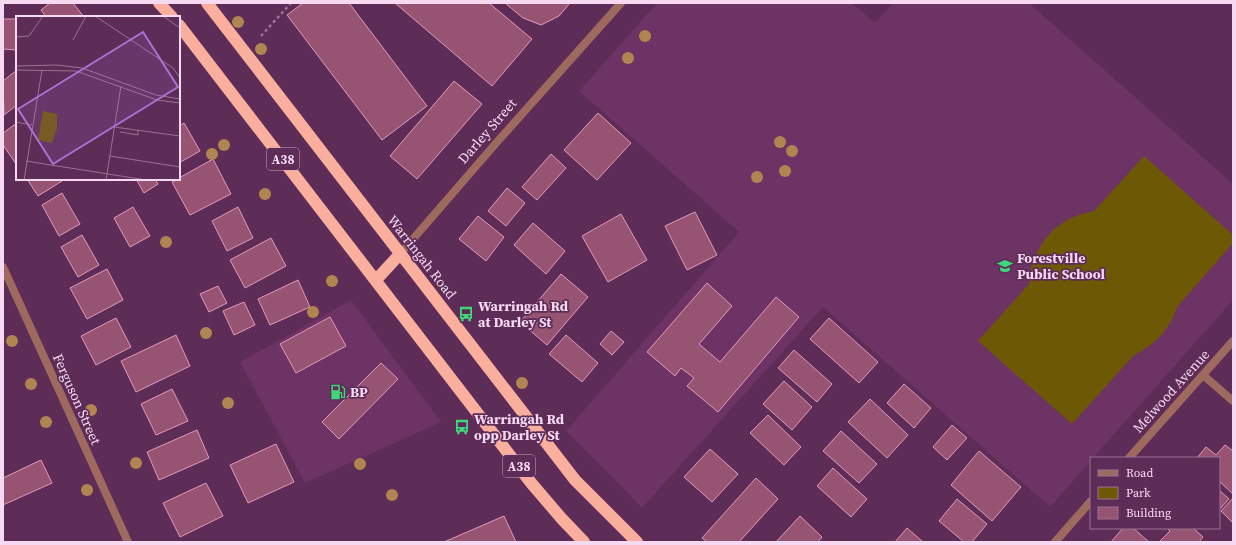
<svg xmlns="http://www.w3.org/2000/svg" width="1236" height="545" viewBox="0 0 1236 545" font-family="'Source Serif 4',serif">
<rect width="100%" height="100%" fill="#5d2c57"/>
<!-- built -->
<path fill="#6c3364" d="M657,3H852L875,23L893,3H1029L1233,184V300L1093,458H1091V461L1050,507L823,307L642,508L566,431L739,232L579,91Z
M351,300L441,422L305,483L240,362Z"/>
<!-- green -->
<path fill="#6d5806" d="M1144,156L1233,235V243L1177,307C1170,330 1154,345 1133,356L1072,424L978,341L1029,284L1032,263L1038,251L1045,239L1054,229L1067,220L1081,214L1094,211Z"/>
<!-- building -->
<path fill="#965472" stroke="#e29ab9" d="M50,3H73L84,17H46L41,10Z
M303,3H349L427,106L382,140L287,15Z
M395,3H489L532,39L492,86Z
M505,3H570L559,16L541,25L523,18Z
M3,19H17L16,50L3,49Z
M17,70V105L4,115L3,81Z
M454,81L482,104L417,179L390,156Z
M598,113L631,143L597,180L564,150Z
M17,123V164H16L3,145V133Z
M184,123L200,151L179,163V126Z
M551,154L566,168L537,200L522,187Z
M213,159L231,194L190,215L172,182L179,179V178Z
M27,179H60L62,181L38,196Z
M136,179H155L158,184L144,193Z
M507,188L525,203L506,226L488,211Z
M62,193L80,224L59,236L42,205Z
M133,207L150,236L130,247L114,218Z
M238,207L253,238L227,251L212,221Z
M695,212L717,255L687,270L665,226Z
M621,214L647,260L608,282L582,236Z
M478,216L504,237L486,261L459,239Z
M533,223L565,251L546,274L514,245Z
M82,235L99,265L78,277L61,247Z
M271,238L286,266L245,288L230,260Z
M107,269L123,300L87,319L70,288Z
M561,274L588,297L547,345L520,322Z
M298,280L310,307L270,325L258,299Z
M707,283L732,306L699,344L720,362L776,297L799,317L718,412L687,386L694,378L681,368L675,376L647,352Z
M218,286L227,303L209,312L200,294Z
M244,302L255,325L234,335L223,311Z
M330,317L346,346L296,373L280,344Z
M116,318L131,347L96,365L81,336Z
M829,318L878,362L859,383L810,339Z
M611,331L624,342L612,355L600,344Z
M176,335L190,366L136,392L121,361Z
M566,335L598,363L582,382L549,354Z
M794,350L832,384L817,402L778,368Z
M381,363L398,379L339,439L322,422Z
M784,381L812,407L792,430L763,404Z
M904,384L931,408L914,428L887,403Z
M172,389L188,421L156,435L141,404Z
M870,399L908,435L887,458L848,422Z
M768,415L801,447L784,465L750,433Z
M952,425L967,438L947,460L933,447Z
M197,430L209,458L159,480L147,452Z
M841,431L877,464L859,483L823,451Z
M276,444L294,482L248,503L230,465Z
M1225,445L1233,451V494L1219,481V458H1197L1206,447L1216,455Z
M710,449L738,474L712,502L684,477Z
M979,451L1021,487L992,521L951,485Z
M41,460L52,483L3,505V478Z
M833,468L867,499L851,517L817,486Z
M756,478L778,499L739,542H707L702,538Z
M206,483L223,516L180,537L163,503Z
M1219,490L1229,499L1219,510Z
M1233,498V523L1221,511Z
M957,499L987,524L972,542H964L939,521Z
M504,516L516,542H444Z
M800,516L822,537L818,542H776Z
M907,528L923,542H895Z
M1123,528H1133L1149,542H1111Z
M1167,528H1193L1203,537L1199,542H1159L1170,531Z"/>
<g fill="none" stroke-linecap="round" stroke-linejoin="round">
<!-- path -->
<path stroke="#9c7296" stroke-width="2.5" stroke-dasharray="3 3" stroke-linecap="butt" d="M261,36L291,3"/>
<!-- street -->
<path stroke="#9e695e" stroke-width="8" d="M400,254L497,142L621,3
M3,267L128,542
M1203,375L1233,401
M1129,458L1233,341
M1055,542L1091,501"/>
<!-- highway -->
<path stroke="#faae9d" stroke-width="12" d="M159,3L172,17
M207,3L575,480L637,542
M179,25L532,484L562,519L584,542
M376,280L400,254"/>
</g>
<!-- trees -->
<g fill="#b08551">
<circle cx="238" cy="22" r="6"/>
<circle cx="645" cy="36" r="6"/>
<circle cx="261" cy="49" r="6"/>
<circle cx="628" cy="58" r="6"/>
<circle cx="780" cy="142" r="6"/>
<circle cx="224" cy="145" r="6"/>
<circle cx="792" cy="151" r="6"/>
<circle cx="212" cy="154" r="6"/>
<circle cx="785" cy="171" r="6"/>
<circle cx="757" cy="177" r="6"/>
<circle cx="265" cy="194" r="6"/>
<circle cx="166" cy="242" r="6"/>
<circle cx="332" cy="281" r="6"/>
<circle cx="313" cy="312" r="6"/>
<circle cx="206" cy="333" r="6"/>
<circle cx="12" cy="341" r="6"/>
<circle cx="522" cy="383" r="6"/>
<circle cx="31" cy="384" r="6"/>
<circle cx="228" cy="403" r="6"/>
<circle cx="91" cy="410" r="6"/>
<circle cx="46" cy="422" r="6"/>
<circle cx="136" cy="463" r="6"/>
<circle cx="360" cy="464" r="6"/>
<circle cx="87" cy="490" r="6"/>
<circle cx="392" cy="495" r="6"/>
</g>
<!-- icons -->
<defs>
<g id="school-bare" transform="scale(1.2)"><path d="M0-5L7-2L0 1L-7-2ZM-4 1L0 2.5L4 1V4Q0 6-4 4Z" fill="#40d77c" stroke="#5d2c57" stroke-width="2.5" paint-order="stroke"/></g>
<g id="bus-bare" transform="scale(1.2)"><path d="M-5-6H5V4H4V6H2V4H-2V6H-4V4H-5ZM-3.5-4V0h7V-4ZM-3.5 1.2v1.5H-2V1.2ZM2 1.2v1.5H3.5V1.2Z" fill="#40d77c" stroke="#5d2c57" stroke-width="2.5" paint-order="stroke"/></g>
<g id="fuel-bare" transform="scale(1.2)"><path d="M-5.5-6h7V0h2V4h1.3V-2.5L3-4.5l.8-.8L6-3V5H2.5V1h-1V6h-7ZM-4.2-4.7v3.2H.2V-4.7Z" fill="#40d77c" stroke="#5d2c57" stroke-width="2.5" paint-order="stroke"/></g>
</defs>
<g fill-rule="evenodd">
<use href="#school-bare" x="1005" y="266"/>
<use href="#bus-bare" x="466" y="314"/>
<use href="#fuel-bare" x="338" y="392"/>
<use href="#bus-bare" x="462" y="427"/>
</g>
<g text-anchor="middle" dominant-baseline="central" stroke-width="3.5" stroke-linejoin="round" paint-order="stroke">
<!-- shield labels -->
<g fill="#5d2c57" stroke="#caa5c4" stroke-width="1">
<rect x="267" y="148" width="32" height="22" rx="3"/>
<rect x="503" y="455" width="32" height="22" rx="3"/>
</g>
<g font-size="13" font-weight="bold" fill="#f8d9f2">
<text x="283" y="159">A38</text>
<text x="519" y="466">A38</text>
</g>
<!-- street labels -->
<g font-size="14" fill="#f8d9f2" stroke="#5d2c57">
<text transform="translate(487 131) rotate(-49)">Darley Street</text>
<text transform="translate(422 257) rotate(52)">Warringah Road</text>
<text transform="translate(1171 391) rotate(-48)">Melwood Avenue</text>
<text transform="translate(77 399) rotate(66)">Ferguson Street</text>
</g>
<!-- poi labels -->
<g font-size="14" font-weight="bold" fill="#f8d9f2" stroke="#5d2c57" text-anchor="start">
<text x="1017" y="258">Forestville<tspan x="1017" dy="16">Public School</tspan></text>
<text x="478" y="306">Warringah Rd<tspan x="478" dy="16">at Darley St</tspan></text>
<text x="350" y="392">BP</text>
<text x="474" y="419">Warringah Rd<tspan x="474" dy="16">opp Darley St</tspan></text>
</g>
</g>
<!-- overview -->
<g transform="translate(16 16)">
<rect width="164" height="164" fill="#5d2c57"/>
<path d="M27,95L41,98V112L36,127L22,124Z" fill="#6d5806"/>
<path fill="none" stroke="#9b7195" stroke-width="1" d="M79,0L157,52L164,62M147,0L164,12M0,21L13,20L27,0M57,24L70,0M0,50L41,49L66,52L140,79L164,83M0,54L60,55L141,84L164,87M0,106L16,109M98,111L164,120M104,116L122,119V115M94,140L164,151M10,145L130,164M8,164L26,54M90,164L105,70"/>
<path fill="#ad71d3" fill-opacity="0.15" stroke="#ad71d3" stroke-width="2" d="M127,16L162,71L37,148L2,93Z"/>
<rect width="164" height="164" fill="none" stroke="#f8d9f2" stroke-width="2"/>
</g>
<!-- border -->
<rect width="1236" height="545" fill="none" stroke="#f8d9f2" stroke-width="8"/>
<!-- legend -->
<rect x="1090" y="457" width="130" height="72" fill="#5d2c57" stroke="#9b7195"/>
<rect x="1098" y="470" width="20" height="6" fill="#9e695e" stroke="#9b7195"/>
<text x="1126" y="477" font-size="12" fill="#f8d9f2">Road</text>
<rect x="1098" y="487" width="20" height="12" fill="#6d5806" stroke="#9b7195"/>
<text x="1126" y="497" font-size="12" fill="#f8d9f2">Park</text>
<rect x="1098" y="507" width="20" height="12" fill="#965472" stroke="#9b7195"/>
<text x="1126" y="517" font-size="12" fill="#f8d9f2">Building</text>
</svg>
